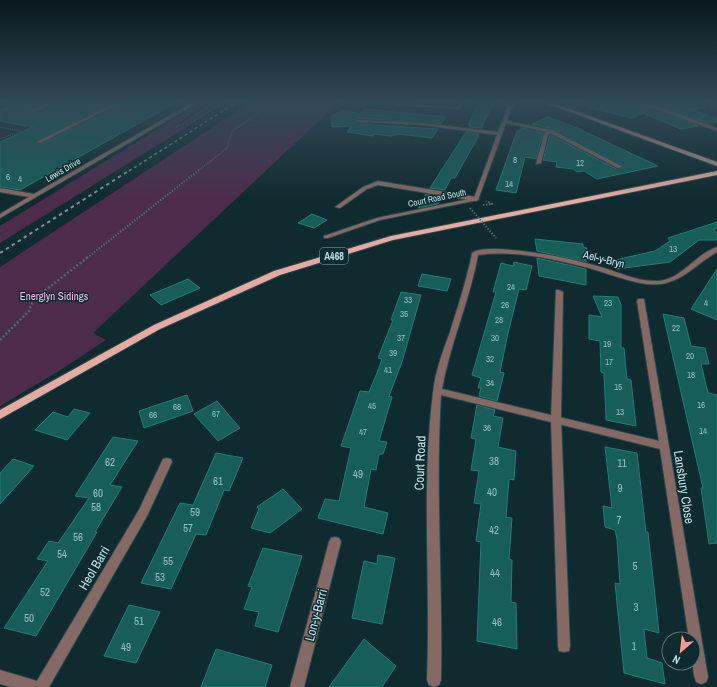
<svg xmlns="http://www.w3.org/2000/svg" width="717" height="687" viewBox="0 0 717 687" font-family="'Archivo Narrow',sans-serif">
<rect width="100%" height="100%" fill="#102b2f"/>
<!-- green -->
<path fill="#4d2c4b" d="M202,102H209L173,127L179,128L201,118L0,243V226Z
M212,102H221L192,121L178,126Z
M251,102H339L93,333L106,340L62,369L0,406V267Z"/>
<!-- building -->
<path fill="#175d58" stroke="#217e78" d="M25,102H44L30,110V112L34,113L55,102H113L35,142L40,144L124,102H177L20,190L0,187V142L33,127L0,121V111Z
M479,102L494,104L481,128L469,127L471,125H468Z
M588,102H634L698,126L681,129L643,113L632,118L587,107Z
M648,102H704L705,107L693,110L717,119V122L709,123Z
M365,109L413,114L445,117L441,124L358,118L356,120L358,124L438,129L432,138L399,134L390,136L375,134L373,136L347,132L352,126L332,127L331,116L343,110L360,114Z
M548,117L577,128L658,166L597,179L584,171L577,172L573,169L556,167L557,162L543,160L550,135L617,169L624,167L553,129L532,124Z
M523,128L543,133L536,159L525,157L516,193L496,190L517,131Z
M466,132L479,134L477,138L478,137L455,178H451L445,190L430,188Z
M426,194L442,197L438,204L418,208Z
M312,214L327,220L314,228L298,223Z
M717,222V228L714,230L717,233V240H699L670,262L617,269L615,260L655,251L670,241L668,238Z
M535,239L583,244V247L587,248L586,262L537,251Z
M537,258L586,269V285L539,276Z
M514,262L532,266L526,290L519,289L508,333L500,372L504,373L497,401L479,396L481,388H478L481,378L472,375L496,292H493L501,263L513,266Z
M717,269V320L691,309Z
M422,274L451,279L447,291L418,286Z
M188,279L200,288L161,305L150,295Z
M401,292L421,295L402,362L389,396L392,397L379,441L387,442L383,454H379L376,470L371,469L364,507L388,513L383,534L318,518L325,499L339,501L351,448L341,446L360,391L369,392L377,373L382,359L378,358L393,320H391Z
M593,296L618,297L621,305V348H624L627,379L631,380L636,426L606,420L604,373L601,372L600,341L589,339V315L602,317Z
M663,314L684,318L691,346L705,348L709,364H701L708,393L717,395V543L709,544L701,488H703Z
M187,395L193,411L144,428L139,411Z
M217,401L240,428L218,441L194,414Z
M477,405L495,410L493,416L503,418L498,447L516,451L514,480L509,479L506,517L512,518L509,559L512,560L511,602L516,603L517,649L477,641L481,542L476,541L481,504L474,503L479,471L471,470L476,439L471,438Z
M74,409L90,413L67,440L35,430L53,412L68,417Z
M113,437L138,441L110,485L122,487L95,532H97L36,636L4,628L48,561L37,559L49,541L58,543L89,498L75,496Z
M605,447L637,453L646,532H648L659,633L644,629L647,658L662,663L665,684L624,673L615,583L620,584L617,539L615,530L605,527L603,506L612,508Z
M216,453L243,458L229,491L224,490L206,535L196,534L171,589L141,583L180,503L193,505Z
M13,459L34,466L0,504V473Z
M283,489L302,509L270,533L251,528L259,509L257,507Z
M263,548L302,556L278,632L255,626L259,612L244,609L252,587L248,586Z
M378,555L395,558L382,624L352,618L364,561L377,564Z
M129,605L160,612L136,663L104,656Z
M364,639L396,666L382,687H329Z
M216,649L272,665L265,687H201Z"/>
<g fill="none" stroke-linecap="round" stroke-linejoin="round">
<!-- lane casing -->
<g stroke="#2c484d" stroke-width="2">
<path id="lane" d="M341,102H374L457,107L459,102H463L461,108L459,109Z
M378,181L476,197L479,199L476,201L378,185L367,189L340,208L335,207L363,187Z
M556,290H559L563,292L561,419L570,646L569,651L564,652L559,651L558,646L551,419Z"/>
</g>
<!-- street casing -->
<g stroke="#2c484d" stroke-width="2">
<path id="street" d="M48,102H54L34,112L31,111Z
M117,102H123L40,143L36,142Z
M193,102H199L0,218V214L29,197L0,192V188L34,194Z
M511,102H516L513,105L507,121L552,130L623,167L618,168L550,133L548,135L541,163L536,164L544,134L546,132L506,123L478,200L380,220L328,238H324V236L377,218L474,198L497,135L423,125L360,122H358V120L423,123L498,132L509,104Z
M635,102C656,102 696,121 717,128V131Z
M717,247V252C699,262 686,278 666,283C643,289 612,274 589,268C553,259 515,250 478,255C470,300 450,343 442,389L659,441L637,301L638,299H644L708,677L706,682L701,684L696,682C691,668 693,654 693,639H689L660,449L441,395C435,490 443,585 441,680L439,685L434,687L429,685L427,680C431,584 421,488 433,393C435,372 443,351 450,332C458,306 467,280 472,253C477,249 488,249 495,249C530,250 564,257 597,266C616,271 637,282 657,281C682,280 695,254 717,247Z
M167,458L171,459L172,462L147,516L49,687H11L0,684V670L37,681L139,510L163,459Z
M335,537L339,538L341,542L304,687H290L329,542L331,538Z"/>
</g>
<!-- secondary casing -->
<g stroke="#2c484d" stroke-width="2">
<path id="secondary" d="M543,102H550L717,162V166Z"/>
</g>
<!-- primary casing -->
<g stroke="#2c484d" stroke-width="2">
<path id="primary" d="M717,171V175L393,240L280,275L160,329L0,419V410L154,325L274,271L391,236Z"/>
</g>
<!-- path-far2 -->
<path stroke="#4c6b70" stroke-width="1.5" stroke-dasharray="1 1" stroke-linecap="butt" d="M0,110L19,102
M179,124L176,127L192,122L221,104
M0,127L21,131L0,139
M198,171L227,148L232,131L276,102"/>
<!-- path-far1 -->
<path stroke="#4c6b70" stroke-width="2" stroke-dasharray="1.5 1.5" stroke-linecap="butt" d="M483,205L492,204L486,201
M87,258L199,170"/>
<!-- path -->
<path stroke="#4c6b70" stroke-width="2.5" stroke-dasharray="2 2" stroke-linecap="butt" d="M0,340L29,311L33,300L88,257"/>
<!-- lane -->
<use href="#lane" fill="#856964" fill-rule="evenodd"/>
<!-- street -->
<use href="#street" fill="#856964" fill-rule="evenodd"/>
<!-- secondary -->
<use href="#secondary" fill="#bb8e86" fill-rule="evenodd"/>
<!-- primary -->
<use href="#primary" fill="#e5aaa1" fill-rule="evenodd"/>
<!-- rail-far1 -->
<path stroke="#72949a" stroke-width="1.5" stroke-dasharray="3 3" stroke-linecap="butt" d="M129,171L237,102"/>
<!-- rail -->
<path stroke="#72949a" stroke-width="2" stroke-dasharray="3.5 3.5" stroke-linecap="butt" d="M0,253L130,170"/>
<!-- path-bridge -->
<path stroke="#4c6b70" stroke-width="2" stroke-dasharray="1.5 1.5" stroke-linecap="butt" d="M470,208L496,238"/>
</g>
<!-- sky -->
<linearGradient id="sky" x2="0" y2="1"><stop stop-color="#09181a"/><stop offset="0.51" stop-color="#314a58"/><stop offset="1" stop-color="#314a58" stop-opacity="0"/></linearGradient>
<rect width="717" height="199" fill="url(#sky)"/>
<g text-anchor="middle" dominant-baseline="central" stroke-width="3" stroke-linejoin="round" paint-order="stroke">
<!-- number labels -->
<g font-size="9" fill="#93c2c6">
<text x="515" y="160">8</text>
<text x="580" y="163">12</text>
<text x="8" y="177">6</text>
<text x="20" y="179">4</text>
<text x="509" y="184">14</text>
<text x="673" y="249">13</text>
<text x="511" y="287">24</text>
<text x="408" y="300">33</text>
<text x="608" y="303">23</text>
<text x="706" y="303">4</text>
<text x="505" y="305">26</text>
<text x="404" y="314">35</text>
<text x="499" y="320">28</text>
<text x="676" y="328">22</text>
<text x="401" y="338">37</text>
<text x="495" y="338">30</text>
<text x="607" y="344">19</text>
<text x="393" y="353">39</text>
<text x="690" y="356">20</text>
<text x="490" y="359">32</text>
<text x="609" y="362">17</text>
<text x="388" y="370">41</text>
<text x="691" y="375">18</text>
<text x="490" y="383">34</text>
<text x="618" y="387">15</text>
<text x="701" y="405">16</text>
<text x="372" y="406">45</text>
<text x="177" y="407">68</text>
<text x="620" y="412">13</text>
<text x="216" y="414">67</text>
<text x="153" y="415">66</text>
<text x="487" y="428">36</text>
<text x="703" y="431">14</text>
<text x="363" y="432">47</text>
</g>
<!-- far-street labels -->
<g font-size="9" fill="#bce3ea" stroke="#102b2f">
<text transform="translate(63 170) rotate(-30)">Lewis Drive</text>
<text transform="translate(437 198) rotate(-12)">Court Road South</text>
</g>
<!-- shield labels -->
<rect fill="#102b2f" stroke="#88acb2" stroke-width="1" x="320" y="248" width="28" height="16" rx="3"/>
<g font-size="10" font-weight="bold" fill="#bce3ea">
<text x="334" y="256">A468</text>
</g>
<!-- street labels -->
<g font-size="11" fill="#bce3ea" stroke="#102b2f">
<text transform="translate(604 259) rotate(14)">Ael-y-Bryn</text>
</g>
<!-- park labels -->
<g font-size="11" fill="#fabaf5" stroke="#102b2f">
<text x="54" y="296">Energlyn Sidings</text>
</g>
<!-- near-number labels -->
<g font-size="11" fill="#93c2c6">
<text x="494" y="461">38</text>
<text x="110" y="462">62</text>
<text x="622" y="463">11</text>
<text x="358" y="474">49</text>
<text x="218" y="481">61</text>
<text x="620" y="488">9</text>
<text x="492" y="492">40</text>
<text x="98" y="493">60</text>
<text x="96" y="507">58</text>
<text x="195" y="512">59</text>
<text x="619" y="520">7</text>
<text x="188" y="528">57</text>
<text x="494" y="530">42</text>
<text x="78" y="537">56</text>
<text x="62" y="554">54</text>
<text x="168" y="561">55</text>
<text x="635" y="566">5</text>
<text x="495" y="573">44</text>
<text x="160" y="577">53</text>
<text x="45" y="592">52</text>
<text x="636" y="607">3</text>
<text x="29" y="618">50</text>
<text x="139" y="621">51</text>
<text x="497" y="622">46</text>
<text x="634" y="646">1</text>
<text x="126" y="647">49</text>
</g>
<!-- near-street labels -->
<g font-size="13" fill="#bce3ea" stroke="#102b2f">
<text transform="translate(420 463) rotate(-88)">Court Road</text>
<text transform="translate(684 487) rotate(81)">Lansbury Close</text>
<text transform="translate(94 568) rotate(-60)">Heol Barri</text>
<text transform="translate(316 615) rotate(-75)">Lon-y-Barri</text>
</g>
</g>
<!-- north arrow -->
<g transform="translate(681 651) rotate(208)"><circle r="19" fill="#102b2f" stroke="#55757a"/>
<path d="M0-3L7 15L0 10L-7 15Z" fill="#f59d8f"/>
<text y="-6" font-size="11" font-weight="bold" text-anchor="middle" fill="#bce3ea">N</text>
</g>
</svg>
